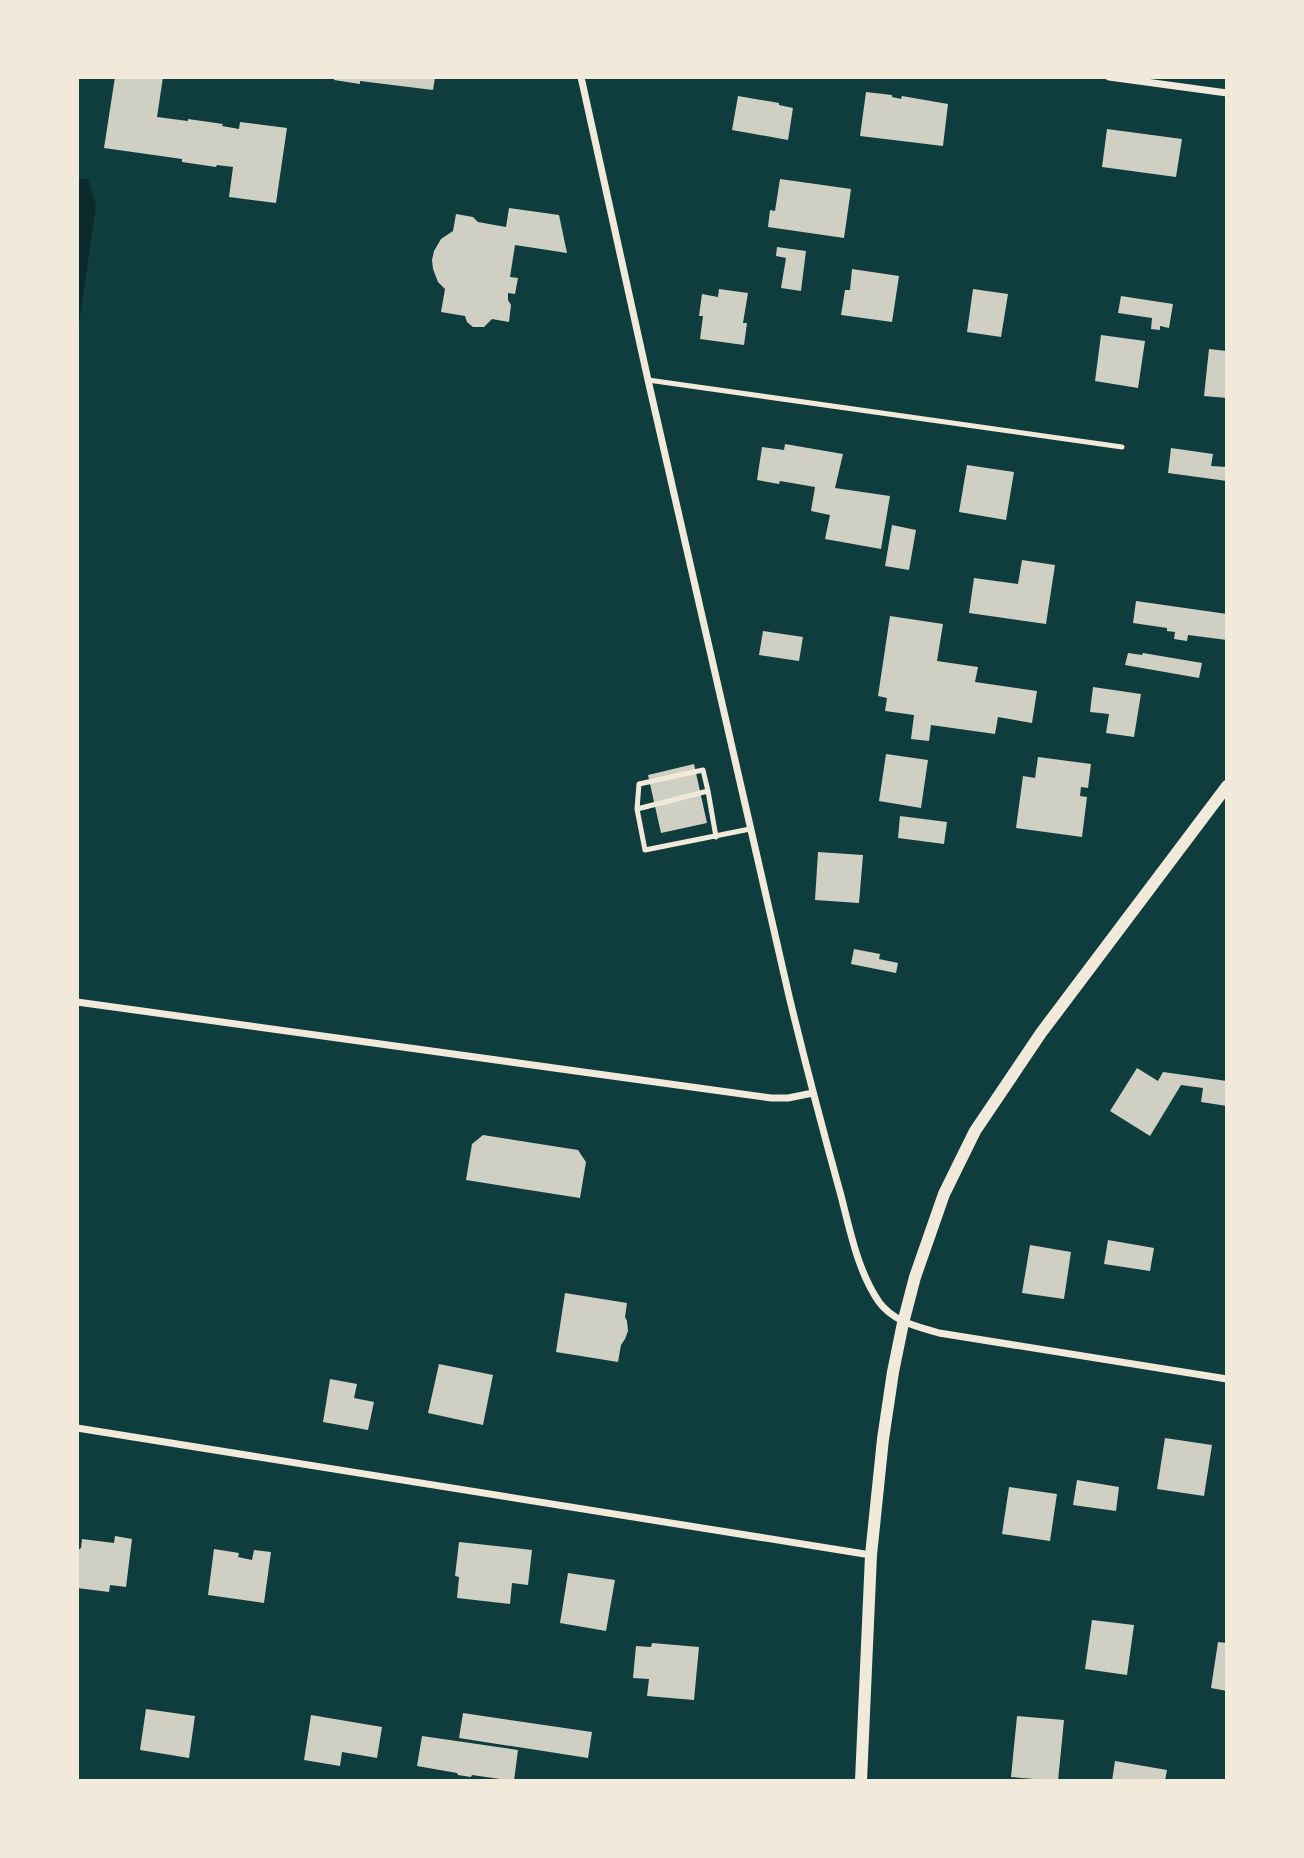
<svg xmlns="http://www.w3.org/2000/svg" width="1304" height="1858" viewBox="0 0 1304 1858" font-family="Roboto,sans-serif">
<rect width="100%" height="100%" fill="#0f3d3e"/>
<!-- water -->
<path fill="#0a2a2b" d="M77,179H88L96,205L77,338Z"/>
<!-- building -->
<path fill="#cfcfc3" d="M115,77H163L157,117L188,121V119L223,124L222,126L239,129L240,122L287,128L276,203L229,197L233,167L217,165L216,167L182,162V159L104,148Z
M334,77H435L433,90L360,81V84L334,80Z
M866,92L892,95V97L901,99L902,96L948,104L943,146L860,136Z
M738,96L779,103V105L793,108L788,140L732,130Z
M1107,129L1182,139L1176,177L1102,167Z
M780,179L851,189L844,238L768,227L770,210L775,211Z
M509,208L559,215L567,253L515,245L510,277L518,278L515,294L508,293V300L511,305L509,322L492,319L484,327H473L467,322L465,316L441,312L445,289L438,282L433,269L432,260L434,251L441,239L453,231L456,214L473,217L478,222L506,227Z
M777,247L806,251L801,291L781,288L786,258L776,256Z
M852,269L899,276L892,322L841,315L845,290H850Z
M719,289L748,293L743,323H747L744,345L700,339L703,316H699L702,294L718,297Z
M973,289L1008,294L1001,337L967,332Z
M1121,296L1173,304L1169,328L1160,326V330L1151,329L1152,318L1118,313Z
M1101,335L1145,341L1138,388L1095,381Z
M1209,349L1227,351V398L1204,396Z
M785,444L843,454L835,488L890,496L881,549L825,539L830,515L811,511L815,487L780,481L779,484L757,480L762,447L784,450Z
M1171,448L1213,454L1211,466L1227,467V481L1168,473Z
M967,465L1014,472L1006,520L959,512Z
M892,525L916,530L909,570L885,566Z
M1022,560L1055,565L1046,624L969,613L974,578L1018,584Z
M1136,601L1227,614V640L1188,635L1187,641L1174,639L1175,632L1167,631V628L1133,623Z
M890,616L943,624L937,661L978,667L975,682L1037,691L1032,723L998,717L995,734L931,725L929,741L911,739L914,715L885,711L887,698L878,696Z
M763,631L803,637L799,661L759,655Z
M1128,653L1142,655L1143,653L1202,663L1199,678L1125,665Z
M1093,687L1141,694L1134,737L1106,733L1109,714L1090,712Z
M886,754L928,760L921,808L879,801Z
M1038,757L1091,764L1088,788L1081,787L1080,796L1087,797L1082,837L1016,828L1023,776L1035,778Z
M694,764L707,823L661,833L648,775Z
M900,816L947,822L944,844L898,838Z
M818,852L863,855L859,903L815,900Z
M854,949L880,954L879,959L898,963L896,973L851,964Z
M1137,1068L1158,1081L1163,1072L1227,1081V1106L1201,1102L1203,1088L1181,1085L1150,1136L1110,1111Z
M483,1135L578,1150L586,1162L580,1198L466,1180L472,1144Z
M1108,1240L1154,1248L1150,1271L1104,1264Z
M1030,1245L1071,1252L1064,1299L1022,1293Z
M565,1293L627,1303L625,1317L627,1321L628,1331L625,1339L621,1345L618,1362L556,1352Z
M439,1364L493,1375L483,1425L428,1413Z
M330,1379L357,1384L354,1398L374,1402L368,1430L323,1422Z
M1165,1438L1212,1445L1204,1496L1157,1489Z
M1077,1480L1119,1487L1116,1511L1073,1505Z
M1009,1487L1057,1494L1050,1541L1002,1534Z
M115,1536L132,1539L126,1587L110,1585L109,1592L77,1588V1551L81,1548L82,1539L114,1543Z
M459,1542L532,1550L528,1585L512,1583L510,1604L457,1598L459,1577L455,1576Z
M214,1549L239,1553L238,1557L252,1560L254,1550L271,1552L264,1603L208,1595Z
M568,1573L615,1580L606,1631L560,1623Z
M1092,1620L1134,1625L1127,1675L1085,1669Z
M1218,1642L1227,1643V1691L1211,1688Z
M652,1643L699,1647L694,1700L647,1696L649,1679L633,1678L636,1646L651,1647Z
M146,1709L195,1716L189,1758L140,1750Z
M463,1713L592,1732L588,1758L459,1738Z
M311,1715L382,1727L377,1758L342,1752L340,1766L304,1760Z
M1017,1716L1064,1720L1058,1781L1011,1777Z
M422,1736L518,1750L514,1781L472,1775L471,1777L458,1775L457,1773L417,1766Z
M1115,1761L1167,1770L1165,1781H1112Z"/>
<g fill="none" stroke-linecap="round" stroke-linejoin="round">
<!-- service -->
<path stroke="#f1e9da" stroke-width="5" d="M648,380L1122,447
M637,809L639,784L703,770L708,791
M716,837L708,791L637,809L645,850L750,829"/>
<!-- minor -->
<path stroke="#f1e9da" stroke-width="7" d="M581,77L648,380L789,996C805,1062 822,1127 840,1192C850,1229 857,1270 879,1302C894,1322 916,1326 939,1333L1227,1379
M1109,77L1227,93
M77,1002L771,1098H788L813,1093
M77,1428L871,1555"/>
<!-- tertiary -->
<path stroke="#f1e9da" stroke-width="12" d="M861,1781L871,1555L883,1439L893,1372L903,1323L915,1277L944,1194L975,1131L1041,1033L1227,786"/>
</g>
<!-- border -->
<rect width="1304" height="1858" fill="none" stroke="#f1e9da" stroke-width="158"/>
</svg>
